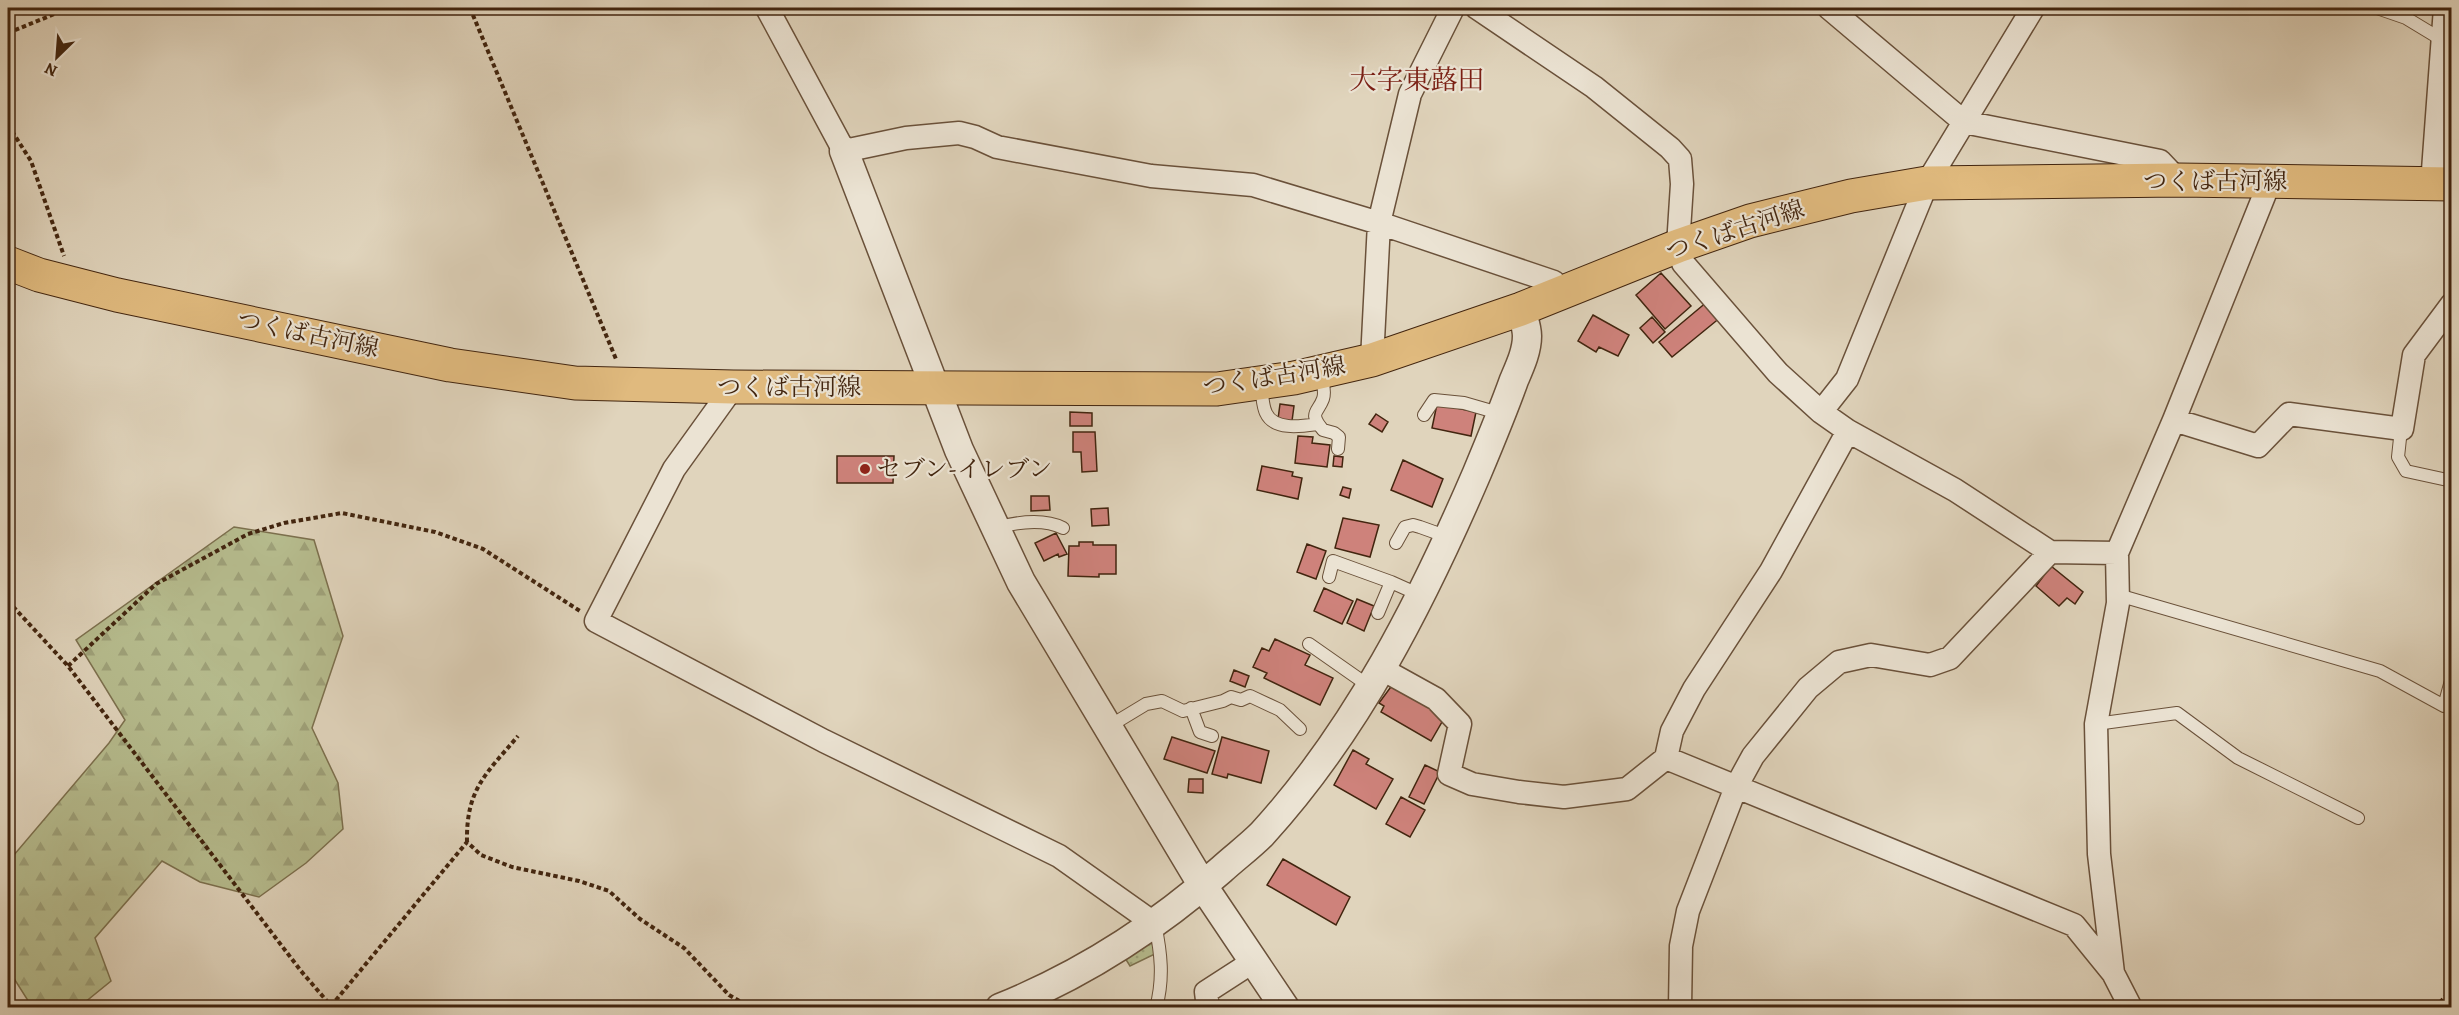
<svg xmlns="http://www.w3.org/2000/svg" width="2459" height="1015" viewBox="0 0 2459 1015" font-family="Alegreya,'Noto Serif JP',serif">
<defs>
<pattern id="grass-dots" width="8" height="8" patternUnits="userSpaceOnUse" patternTransform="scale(1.5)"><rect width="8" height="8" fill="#b6bc8e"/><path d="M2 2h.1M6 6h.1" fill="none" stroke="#9ea179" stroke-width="1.8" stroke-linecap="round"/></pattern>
<pattern id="forest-firs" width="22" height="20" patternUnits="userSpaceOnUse" patternTransform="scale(1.5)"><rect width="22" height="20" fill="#b6bc8e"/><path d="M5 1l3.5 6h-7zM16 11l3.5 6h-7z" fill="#9ea179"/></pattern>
</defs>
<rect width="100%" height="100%" fill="#e0d4bc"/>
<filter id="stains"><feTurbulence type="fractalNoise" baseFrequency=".00333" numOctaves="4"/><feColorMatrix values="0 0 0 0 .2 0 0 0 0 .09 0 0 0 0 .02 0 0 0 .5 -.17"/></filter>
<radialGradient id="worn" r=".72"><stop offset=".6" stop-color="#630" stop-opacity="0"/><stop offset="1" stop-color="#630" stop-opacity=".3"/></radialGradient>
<!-- grass -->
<path fill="url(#grass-dots)" stroke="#7c704e" stroke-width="1.5" d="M1151,942L1157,953L1130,966L1125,958Z"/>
<!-- forest -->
<path fill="url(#forest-firs)" stroke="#7c704e" stroke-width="1.5" d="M234,527L314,540L343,636L312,728L338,783L343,829L306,863L259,897L200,882L162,861L95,938L111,981L79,1007H32L8,969V862L109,743L125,720L76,640Z"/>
<!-- building -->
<path fill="#ce827b" stroke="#42250f" stroke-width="1.5" d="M1661,273L1691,306L1665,329L1636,295Z
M1708,301L1721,317L1672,357L1659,342Z
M1593,315L1629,335L1618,356L1599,347L1596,352L1578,341Z
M1652,317L1665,332L1653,343L1640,328Z
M1280,404L1294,406L1292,421L1278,419Z
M1437,404L1476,412L1471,436L1432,428Z
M1070,412L1092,413V426H1070Z
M1376,414L1388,422L1382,432L1369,424Z
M1073,432H1095L1097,471L1082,472L1081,452H1073Z
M1298,436L1313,437L1312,443L1330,445L1327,467L1295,463Z
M837,456H894L893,483H837Z
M1334,456L1343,457L1342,467L1333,466Z
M1403,460L1443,479L1432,507L1391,490Z
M1262,466L1293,472L1292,476L1302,478L1298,499L1257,490Z
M1343,487L1351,489L1349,498L1340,495Z
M1031,496H1049L1050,510L1031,511Z
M1108,508L1109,525L1092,526L1091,509Z
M1343,518L1379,525L1370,557L1335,548Z
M1056,533L1067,554L1059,557L1058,554L1044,561L1035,543Z
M1079,542H1093V545H1116V574H1099V577L1068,576L1069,546H1079Z
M1307,544L1326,551L1316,579L1297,572Z
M2051,566L2083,592L2075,604L2067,598L2059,606L2036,586Z
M1324,588L1353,601L1342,624L1314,611Z
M1357,599L1374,606L1364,631L1347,623Z
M1275,639L1310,655L1305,665L1333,678L1320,705L1264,678L1267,673L1253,667L1262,648L1269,651Z
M1234,670L1249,676L1245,687L1230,681Z
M1393,684L1446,715L1431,741L1381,712L1384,706L1379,703Z
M1172,737L1215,751L1207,773L1164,759Z
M1222,737L1269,751L1261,783L1228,774L1227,778L1212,774Z
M1353,750L1369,759L1366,764L1393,779L1376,809L1334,785Z
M1425,765L1440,772L1424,804L1409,797Z
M1189,779H1203V793L1188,792Z
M1401,797L1425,810L1410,837L1386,824Z
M1283,859L1350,897L1336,925L1267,885Z"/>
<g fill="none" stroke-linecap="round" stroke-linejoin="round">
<!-- service casing -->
<g stroke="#6a513a" stroke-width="14">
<path id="service" d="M2377,8L2406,18L2444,41
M1321,373C1322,381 1326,391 1323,399C1318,413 1308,412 1323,430L1334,433L1339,437L1338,449
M1260,385C1263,394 1262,405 1266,413C1274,431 1303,426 1318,424
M1424,415L1434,400L1464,403L1502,414
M2401,429L2398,457L2406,471L2452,481
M995,528C1017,522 1043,518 1063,528
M1396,543L1405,527L1413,525L1420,527L1448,537
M1329,577L1333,561L1391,582L1378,613
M1391,582L1420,595
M2118,595L2380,671L2444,706L2452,677
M1309,644L1369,686
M1191,708L1200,732L1212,736
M2096,724L2177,713L2238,758L2358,818
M1108,727L1146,704L1162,701L1183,711L1223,701L1231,697L1241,700L1250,696L1280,710L1300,729
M1155,924C1161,953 1164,978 1156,1008"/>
</g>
<!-- minor casing -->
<g stroke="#6a513a" stroke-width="25">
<path id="minor" d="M767,8L844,151L906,138L959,133L975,137L997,147L1151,176L1253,185L1379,223L1372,360
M1453,8L1410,94L1379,223L1554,282L1561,294
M1477,8L1594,87L1670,148L1680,159L1682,184L1678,246L1683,263L1778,373L1821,412L1848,431L1955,490L2050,552
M1829,8L1964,122L2160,161L2178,180
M2270,181L2174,420L2258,446L2289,414L2402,429L2414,355L2452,304
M2432,184L2445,8
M733,387L674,469L596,621L824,741L1059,856L1155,924
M1821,412L1847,379L1927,183L2033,8
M1380,668L1436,699L1460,724L1449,774L1472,784L1519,792L1564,797L1627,789L1666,758L1672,731L1694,689L1771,571L1848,431
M1666,758L2074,925L2113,973
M1208,1008L1206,992L1254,961
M1680,1008L1681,946L1688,911L1736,787L1753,756L1808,688L1839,662L1871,655L1930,665L1950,658L2050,552L2117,553
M2131,1008L2113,973L2099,854L2096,724L2118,603L2117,553L2174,420"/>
</g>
<!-- tertiary casing -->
<g stroke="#6a513a" stroke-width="31">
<path id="tertiary" d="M844,151L959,450L1021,582L1203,886L1285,1008
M1000,1008C1082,975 1155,928 1221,870C1234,858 1249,847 1262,834C1357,730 1422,601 1477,473C1490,442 1503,411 1514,380C1520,366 1527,351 1527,336C1527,327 1523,317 1521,309"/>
</g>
<!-- primary casing -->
<g stroke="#42250f" stroke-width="35">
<path id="primary" d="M8,263L39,275L117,295L450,365L575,383L733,387L1217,389L1294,378L1372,360L1521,309L1678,246L1750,221L1851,196L1927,183L2178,180L2452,184"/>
</g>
<!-- path -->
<path stroke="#42250f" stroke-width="4" stroke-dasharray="4.5 3" stroke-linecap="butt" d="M470,8L616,359
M8,33L69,8
M8,125L31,161L64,256
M8,601L68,666L301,971L332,1007
M68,666L156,584L248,534L284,523L342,513L435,532L483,549L580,611
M467,842C466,789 486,774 518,736
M331,1006L467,842L481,855L512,867L579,881L609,891L640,919L684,948L729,995L752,1008
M2435,1008L2452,989"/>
<!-- service -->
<use href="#service" stroke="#ebe3d3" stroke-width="12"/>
<!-- minor -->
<use href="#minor" stroke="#ebe3d3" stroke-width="22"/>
<!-- tertiary -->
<use href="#tertiary" stroke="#ebe3d3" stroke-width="28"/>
<!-- primary -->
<use href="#primary" stroke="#e0ba7e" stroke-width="33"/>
</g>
<!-- markers -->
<circle fill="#8f2418" stroke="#ebe3d3" stroke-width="2" cx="865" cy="469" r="6"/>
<g text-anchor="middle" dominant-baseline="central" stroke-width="4.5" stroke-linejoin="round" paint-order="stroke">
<!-- street labels -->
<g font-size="24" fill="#42250f" stroke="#ebe3d3">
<text x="2215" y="181">つくば古河線</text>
<text transform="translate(1735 230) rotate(-18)">つくば古河線</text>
<text transform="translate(308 334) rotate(12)">つくば古河線</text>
<text transform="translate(1274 376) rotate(-9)">つくば古河線</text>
<text x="789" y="387">つくば古河線</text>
</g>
<!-- poi labels -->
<g font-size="24" fill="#42250f" stroke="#ebe3d3" text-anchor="start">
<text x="877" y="469">セブン-イレブン</text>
</g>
<!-- quarter labels -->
<g font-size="27" fill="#7a1f14" stroke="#ebe3d3">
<text x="1417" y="80">大字東蕗田</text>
</g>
</g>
<!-- margin -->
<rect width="2459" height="1015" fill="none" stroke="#e0d4bc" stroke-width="30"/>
<rect x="9" y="9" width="2441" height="997" fill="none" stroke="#42250f" stroke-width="3"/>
<rect x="15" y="15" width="2429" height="985" fill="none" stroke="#42250f" stroke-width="1.5"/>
<!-- north arrow -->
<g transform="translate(57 57) rotate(205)" stroke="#ebe3d3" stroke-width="4.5" paint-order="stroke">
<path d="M0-4.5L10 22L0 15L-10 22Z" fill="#42250f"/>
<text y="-9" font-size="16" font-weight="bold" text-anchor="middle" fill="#42250f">N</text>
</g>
<rect width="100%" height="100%" filter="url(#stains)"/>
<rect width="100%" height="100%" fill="url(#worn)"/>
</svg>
